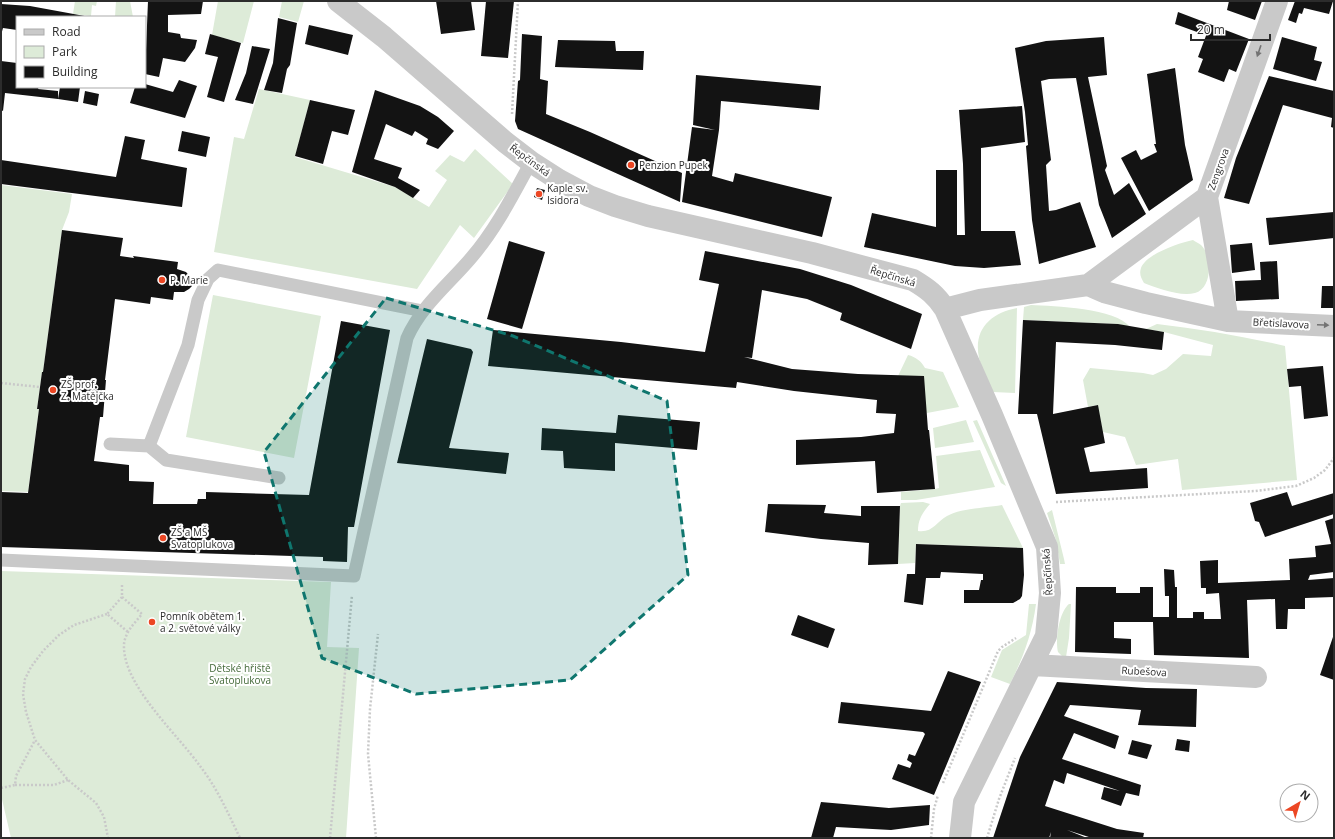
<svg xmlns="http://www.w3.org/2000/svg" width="1335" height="839" viewBox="0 0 1335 839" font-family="'Open Sans',sans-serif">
<rect width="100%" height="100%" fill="#fff"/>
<!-- green -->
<path fill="#ddebd8" d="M75,1H97L96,6L92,5L91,16L73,14Z
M116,1H130L133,17H115Z
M218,1H254L243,43L212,35Z
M282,1H304L298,22L279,17Z
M259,89L310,100L295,157L395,187L429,207L447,180L435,171L450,155L464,162L475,149L513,184L474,238L460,225L417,289L214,252L234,137L244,139Z
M1,185L72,194L69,212L62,230L43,372H42L37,409H39L28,492L1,491Z
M1193,240C1195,242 1199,243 1201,245C1212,255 1213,288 1195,293C1180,297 1157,288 1144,283C1141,278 1139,274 1141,268C1146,254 1179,243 1193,240Z
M213,295L321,316L294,458L186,437Z
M1031,305C1054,306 1116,308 1130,327L1118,324L1023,320L1024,307Z
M1017,308L1015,393L993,392C988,381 982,370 979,358C973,329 991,313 1017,308Z
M1157,324C1200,329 1242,336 1285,346L1297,480L1182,490L1178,459L1136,465L1125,437L1103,432L1097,405L1088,407L1083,380L1090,368L1143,373L1153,375L1166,369L1183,354L1211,356L1213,345L1164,332L1146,329Z
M908,355C916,357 921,361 925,368L943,372L959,407L927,413L898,376Z
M966,420L974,442L935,448L933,428Z
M977,420L1006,486L1001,483L973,421Z
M980,450L995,487L916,500H901V492L935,489L939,488L936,456Z
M923,502L930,504C923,512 918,519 918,531C933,533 936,522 947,516C961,508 986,508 1002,505L1023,548L916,544L915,563L898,564L900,506L901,503Z
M1052,510L1064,559L1065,564H1060L1056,540L1047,513Z
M1,571L331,582L327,647L359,648L346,838H11L1,795Z
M1029,604H1036C1032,634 1023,658 1010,684L991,677L1002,650L1026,635Z
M1069,604H1071L1069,638L1066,657H1063L1058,652C1055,640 1059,612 1069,604Z"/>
<!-- building -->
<path fill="#131313" d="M148,1H203L201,14L168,15V32L180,34L181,38L197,40L195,48L185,62L163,58L159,77L145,74Z
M436,1H471L475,30L441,34Z
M486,1H514L508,58L481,56Z
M1229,1H1262L1255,20L1227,10Z
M1295,1H1333L1329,14L1304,8L1302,14L1299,13L1296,23L1288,20Z
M1,4L30,6L90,17H17V30L3,28L1,35Z
M1178,12L1249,39L1236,72L1229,69L1224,82L1198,72L1203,59L1198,57L1207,33L1199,30L1197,32L1175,24Z
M278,18L297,23L290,65L287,69L282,93L264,90L273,63Z
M309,25L353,35L348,55L305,44Z
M210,34L241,43L224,102L207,97L218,57L205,54Z
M522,34L542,36L540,79L548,81L546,114L590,132L682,173L680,202L518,129L515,121L518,81L520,80Z
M1104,37L1107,75L1088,77L1107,166L1105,170L1114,195L1129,183L1146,214L1112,238L1099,205L1076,78L1049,79L1041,81L1051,160L1046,165L1049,211L1056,210L1080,202L1096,247L1039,264L1032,220L1026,146L1028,145L1025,112L1015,48L1046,41Z
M1282,37L1317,47L1314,60L1322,62L1316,81L1273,69Z
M558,40L615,41L616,51H644L643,70L555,67Z
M252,46L270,49L253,104L235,100L246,73Z
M1,61L17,63V87H39L38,89L58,91V99L5,93L3,111L1,110Z
M1175,68L1185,145L1193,180L1149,211L1121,158L1136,150L1141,160L1157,152L1154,144H1156L1147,74Z
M696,75L821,86L819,110L721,101L719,130L712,176L733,182L735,173L832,197L822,237L682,202L692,127L715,130L693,125Z
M1269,76L1334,91V128L1331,127L1332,118L1283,105L1249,204L1224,198L1236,158Z
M179,80L197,86L185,118L130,103L135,87H145V84L173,92Z
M60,87H80L78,102L58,99Z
M375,90L420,106L438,117L454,131L438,149L426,144L428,139L415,131L412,136L386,124L374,159L402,168L398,178L420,190L413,198L395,187L352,172Z
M85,91L99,94L97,106L83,103Z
M310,100L355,110L348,135L332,131L323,164L295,156Z
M1022,106L1025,142L981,148V231H1015L1021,265L984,268L955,266L864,247L872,213L936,227V170H957V235H965L963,164L959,110Z
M182,131L210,137L206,157L178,151Z
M125,136L145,140L141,159L187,168L182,207L1,184V160L116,177Z
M537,188L545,190L542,200L534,197Z
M1334,212V238L1269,245L1266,218Z
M62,230L123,238L120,256L134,258L133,256L178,262L177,269L186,272L192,279V286L189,289L184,292H174L173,300L151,297L150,304L115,299L105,380H106L103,417H100L94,461L129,465V481L154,482L153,504H197L198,499H206V492L309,495L341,321L390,330L354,527H348L347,562L323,561V557L1,547V492L28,493L39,409H37L40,387L42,372H43Z
M509,241L545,252L522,329L487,319Z
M1252,243L1255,270L1232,273L1230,245Z
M705,251L800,269L851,285L922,314L911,349L840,320L842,313L807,299L762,290L752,358L744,357L792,369L858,374L924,376L928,430H929L935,489L877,493L875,461L796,465V440L861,437L894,433L896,414L876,413L877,400L794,391L737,382L736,388L488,366L493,330L621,342L705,352L719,284L699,280Z
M1277,261L1279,299L1236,301L1235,281L1261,280L1260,262Z
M1322,286H1334V308H1321Z
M1023,320L1118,324L1164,332L1162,350L1115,345L1056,342L1053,414L1098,405L1105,443L1084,448L1090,472L1147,468L1148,488L1056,494L1037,414H1018Z
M427,339L471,349L473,352L449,448L509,453L506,474L397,463Z
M1323,366L1328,416L1304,419L1301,386L1289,387L1287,369Z
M618,415L700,422L697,450L615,443V471L564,468L563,451L541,450L542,428L616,433Z
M1287,492L1292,506L1334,493V514L1265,537L1259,522L1255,521L1250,503Z
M768,504L826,505L824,513L861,516V506H900L898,564L868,565L869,543L821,539L765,532Z
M1334,518V572L1310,575L1308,580L1334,578V597L1305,598V609H1288L1287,629H1276L1275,599L1247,600L1249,658L1154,655L1153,622H1114V638L1131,639V654L1075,652L1076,587H1116V593H1140V587H1153V617H1169V596H1165L1164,569L1174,570L1175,587H1177V618H1193V612H1204V619H1221L1219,593L1206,594V588H1201L1200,561L1218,560V583L1290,580L1289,559L1316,557L1315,546L1331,544L1325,521Z
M916,544L1023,548L1024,575L1022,596L1020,599L1013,603H964V590H979L981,580H983V574L941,572L940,578H926L923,605L904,602L907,574H915Z
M798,615L835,629L828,648L791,635Z
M1334,634V680L1320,675Z
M948,671L981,682L934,795L892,779L898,764L910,768L912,763L907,760L909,754L915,756L925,734L923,732L838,723L841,702L931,711Z
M1057,682L1146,688L1197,689L1196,727L1138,725L1141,710L1070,705L1064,716L1119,736L1115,749L1074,733L1062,759L1141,785L1139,796L1126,793L1121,806L1101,799L1104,787L1120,791L1067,773L1064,784L1054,780L1045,806L1117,829L1144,833L1143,838H1092L1067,830L1087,838H1050L1051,832L1049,838H993L1020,757Z
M1177,739L1190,741L1189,752L1175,750Z
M1132,740L1152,745L1147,759L1128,754Z
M821,802L889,808L930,805L929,825L891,830L836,827L833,838H811Z"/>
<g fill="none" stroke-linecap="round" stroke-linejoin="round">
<!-- path -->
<path stroke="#c9c9c9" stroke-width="2.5" stroke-dasharray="2 2" stroke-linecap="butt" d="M512,114L518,1
M1,383L40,387
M1056,502L1255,491L1296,486L1314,478L1325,470L1334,458
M122,585V597L107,614L128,632
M122,597L142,614C134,624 123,634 124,648C125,687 178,735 200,766C217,788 228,813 240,838
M107,614L74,625L59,635L43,651L31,667L25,679L23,694L26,712L35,740L68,780L96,803L104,817L108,838
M943,783L998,651L1002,647L1016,638
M15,785H54L68,780
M1,788L15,785L16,776L35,740
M330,838L352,595
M376,838L368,754L370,709L378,634
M931,838L934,809L938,795
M987,838L999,799L1015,758"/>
<!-- service -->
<path stroke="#c9c9c9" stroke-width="13" d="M110,444L149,446L188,345L198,300L208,279L218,270L423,311
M149,446L166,460L279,478
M1,560L354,576L407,338C421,306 449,284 471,258C496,229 513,195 531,162"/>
<!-- minor -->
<path stroke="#c9c9c9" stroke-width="22" d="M338,1L384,37L505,142L531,162L559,180L589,196L615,206L648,216L812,253L913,280C928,289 936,295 945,309L992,415L1047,547L1050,593L1046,636L964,802L960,838
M1207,197L1228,321
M1088,285L1207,197L1277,1
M945,309L980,300L1088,285L1104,292L1146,303L1228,321L1334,326
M1032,665L1256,677"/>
</g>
<!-- one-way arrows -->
<defs><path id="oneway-solid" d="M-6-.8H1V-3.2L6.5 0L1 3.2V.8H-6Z"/></defs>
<g fill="#737373">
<use href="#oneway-solid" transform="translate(1259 51) rotate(109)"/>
<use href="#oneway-solid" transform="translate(1323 325) rotate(3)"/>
</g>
<!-- marked area -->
<path fill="#0f766e" fill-opacity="0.2" stroke="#0f766e" stroke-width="3" stroke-dasharray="8 5" stroke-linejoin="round" d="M386,298L513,336L667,401L688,575L570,680L416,694L322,658L264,452Z"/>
<!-- markers -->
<g fill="#ec4724" stroke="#fff" stroke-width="1.5">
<circle cx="631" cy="165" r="4"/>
<circle cx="539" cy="194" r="4"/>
<circle cx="162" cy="280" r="4"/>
<circle cx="53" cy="390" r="4"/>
<circle cx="163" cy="538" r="4"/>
<circle cx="152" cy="622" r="4"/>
</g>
<g text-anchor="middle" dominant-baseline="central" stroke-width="4" stroke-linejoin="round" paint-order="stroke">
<!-- street labels -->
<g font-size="10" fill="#2c2c2c" stroke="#fff">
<text transform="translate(530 160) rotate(36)">Řepčínská</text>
<text transform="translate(1218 169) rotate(-70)">Zengrova</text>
<text transform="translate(893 276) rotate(17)">Řepčínská</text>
<text transform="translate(1281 323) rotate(3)">Břetislavova</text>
<text transform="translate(1047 572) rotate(-94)">Řepčínská</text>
<text transform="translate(1144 671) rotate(3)">Rubešova</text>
</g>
<!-- poi labels -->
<g font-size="10" fill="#2c2c2c" stroke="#fff" text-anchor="start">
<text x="639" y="165">Penzion Pupek</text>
<text x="547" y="188">Kaple sv.<tspan x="547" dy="12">Isidora</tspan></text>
<text x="170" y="280">P. Marie</text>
<text x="61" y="384">ZŠ prof.<tspan x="61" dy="12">Z. Matějčka</tspan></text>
<text x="171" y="532">ZŠ a MŠ<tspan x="171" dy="12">Svatoplukova</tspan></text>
<text x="160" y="616">Pomník obětem 1.<tspan x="160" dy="12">a 2. světové války</tspan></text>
</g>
<!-- park labels -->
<g font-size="10" fill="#436938" stroke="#fff">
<text x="240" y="668">Dětské hřiště<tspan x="240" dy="12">Svatoplukova</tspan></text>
</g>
</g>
<!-- border -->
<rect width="1335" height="839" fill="none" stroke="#2c2c2c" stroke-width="4"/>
<!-- legend -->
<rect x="16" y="16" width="130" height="72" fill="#ffffff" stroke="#ababab"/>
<rect x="24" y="29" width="20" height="6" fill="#c9c9c9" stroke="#ababab"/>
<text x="52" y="36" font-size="12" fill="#2c2c2c">Road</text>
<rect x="24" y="46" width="20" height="12" fill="#ddebd8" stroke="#ababab"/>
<text x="52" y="56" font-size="12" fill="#2c2c2c">Park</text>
<rect x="24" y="66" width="20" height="12" fill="#131313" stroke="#ababab"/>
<text x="52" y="76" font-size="12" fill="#2c2c2c">Building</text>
<!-- north arrow -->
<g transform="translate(1299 803) rotate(38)"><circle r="19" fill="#ffffff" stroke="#ababab"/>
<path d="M0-3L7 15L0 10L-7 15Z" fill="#ec4724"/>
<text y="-6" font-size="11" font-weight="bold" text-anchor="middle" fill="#2c2c2c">N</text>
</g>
<!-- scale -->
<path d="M1191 34v6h79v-6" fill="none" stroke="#2c2c2c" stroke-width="2"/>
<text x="1197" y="34" font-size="12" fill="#2c2c2c" stroke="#ffffff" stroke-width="3" paint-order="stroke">20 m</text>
</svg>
